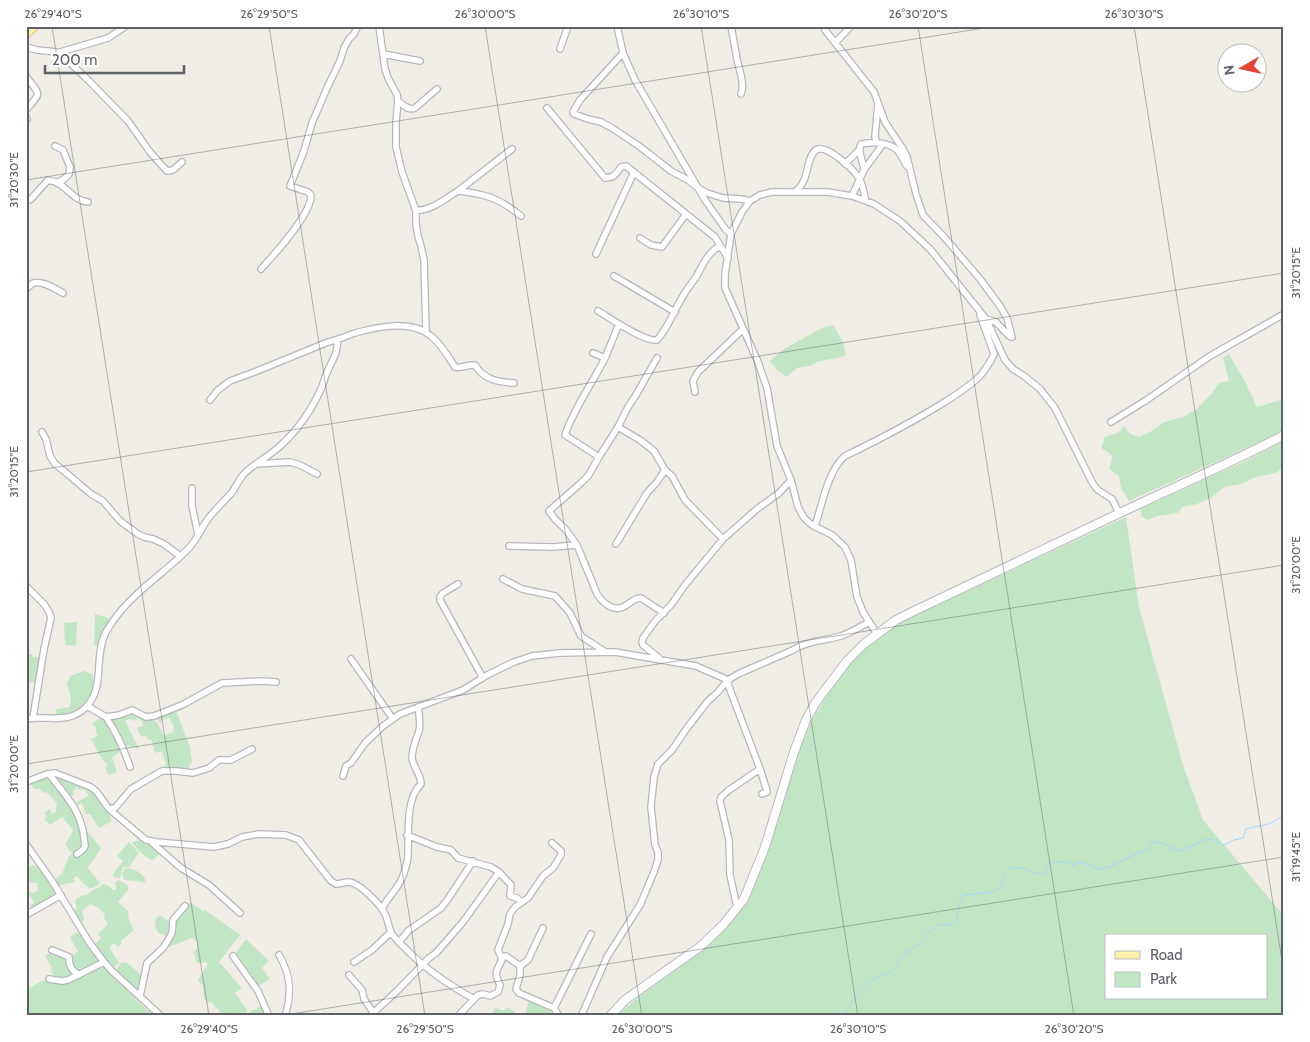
<svg xmlns="http://www.w3.org/2000/svg" width="1310" height="1042" viewBox="0 0 1310 1042" font-family="Cabin,sans-serif">
<rect width="100%" height="100%" fill="#efede5"/>
<!-- green -->
<path fill="#c2e6c3" fill-rule="evenodd" d="M833,325L843,342L846,355L838,358L819,361L809,366L797,368L787,377L778,371L770,361L784,349L822,328Z
M1229,354L1244,380L1257,407L1284,399V430L1231,455L1129,501L1121,488L1119,476L1109,469L1112,459L1111,454L1101,448L1105,437L1118,433L1124,426L1130,434L1139,437L1150,432L1164,422L1183,417L1197,409L1213,392L1219,383L1229,381L1223,358Z
M1284,441V468L1275,473L1256,477L1241,484L1224,487L1211,498L1197,504L1182,507L1178,513L1157,516L1148,520L1141,516V508L1241,463Z
M1126,517L1139,607L1183,765L1203,820L1284,916V1016H617C659,975 715,953 747,901C761,877 767,848 775,823C784,795 791,763 804,736C814,716 826,696 839,678C844,672 848,665 854,660C868,646 885,634 901,622ZM1106,936H1266V998H1106Z
M95,614L112,619L107,625L98,644L94,646Z
M77,622L76,646L65,645L64,623Z
M26,651L27,655L32,654L33,657L42,658L38,683L29,682L26,685Z
M84,671L92,674C93,677 94,682 94,686C94,694 84,709 77,712C71,715 63,716 57,717L56,709L70,707L71,699L67,684L70,676Z
M173,710L177,713L190,747L191,755L192,761L188,769L160,771L159,768L166,765L162,751L155,753L151,740H148L146,735L142,737L138,731V727L143,726L142,721L137,718L135,721L129,719L125,721L139,749L129,746H124L109,720L131,712L152,717L158,724L164,736L173,732L174,727L169,717L159,722L155,716Z
M97,714L108,722L122,751L112,757L117,772L109,775L105,768L108,765L102,759L91,739L98,736L95,731L97,730L92,723L99,719Z
M51,774H55L92,790L107,810L112,821L99,828L90,814H86L82,803L75,806L73,804L89,796L84,789L80,790L77,787L73,791L74,795L69,797Z
M49,776L68,801L83,826L101,848L92,862L87,867L100,883C87,895 85,882 76,876L73,879L75,882L65,884L59,886L54,880L62,874L69,856L72,854L65,844L68,840L73,830L62,817L50,825L44,819L47,816L44,813L49,809L53,814L56,811L57,803L46,792L43,793L40,789H34L30,782Z
M133,830L160,853L153,860C145,858 138,850 132,843L135,841H138V839L131,832Z
M129,842L139,853L129,867H123L120,878H116L112,875L123,861L117,856Z
M33,865C44,867 51,883 57,892L56,896L34,908L29,906L34,903L30,896L26,898V894L28,891L32,893L39,890L36,883H31L29,880L26,881V872L30,868L29,866Z
M125,868C135,869 145,873 146,883L135,881L124,880L122,874L124,869Z
M118,880L128,885V890L118,902L128,911L129,920L134,930L121,941V944L118,947L115,944H112L110,948L119,963L112,969L94,945L101,938L98,934L108,924L104,918L105,915L99,908L90,904L82,911L84,919L82,923L74,911L77,908L75,902L76,899L83,895L85,896L95,889L101,887V885L103,884L109,886L113,890H116V886L115,883Z
M190,902L203,911L205,910L240,935L219,962L242,988L235,993L248,1011L240,1016H224L210,1001L208,1003C203,998 203,993 203,986L198,980L208,964L206,962L198,963L196,961L194,952L197,948V942L192,938L166,948L174,922Z
M160,916C174,922 173,927 166,939L163,934L158,933C155,927 154,923 157,917Z
M80,931L100,961L80,973L76,972L70,961L72,957L78,951L70,938L75,932L77,934Z
M246,939L269,961L262,968L270,979L257,987L234,955Z
M55,952L67,958L76,975L66,980L56,978L50,970L52,968L45,956L50,953L52,955Z
M126,962L141,975L142,977L140,988L136,990L116,970L121,963Z
M103,965L136,997L135,999L151,1013L149,1016H26V990L40,982L50,979L62,982Z
M529,1000L543,1006L556,1016H525Z
M263,1005L267,1016H243Z
M507,1007L515,1012L514,1016H493L491,1014L496,1008L504,1011Z"/>
<g fill="none" stroke-linecap="round" stroke-linejoin="round">
<!-- stream -->
<path stroke="#a7d6fd" stroke-width="1" d="M841,1016L847,1011L851,1002L870,981L891,972L896,967L899,959L922,941L928,933L934,928L938,925L946,924L951,926L956,922L960,901L963,896C976,892 991,895 1001,888C1003,881 1004,873 1010,868C1016,868 1023,868 1028,870C1035,872 1037,875 1045,873L1048,864L1053,862H1065L1073,865L1081,862L1095,868L1102,869L1112,866L1129,857L1147,850L1150,845L1155,842L1165,844L1177,851L1185,849L1204,840L1212,839L1223,845C1228,844 1231,841 1234,840C1237,839 1240,839 1243,838L1246,829C1261,825 1274,826 1284,813"/>
<!-- street casing -->
<g stroke="#b5b7bc" stroke-width="8">
<path id="street" d="M379,26L385,69L388,78L397,95L398,101L396,122V147L402,172L416,211V224L418,236L421,246L424,260L426,332
M617,26L623,53L635,80L705,200L726,230L731,234
M731,26C733,37 735,48 737,59C739,70 745,83 741,94
M825,30L874,92L885,122L903,149L907,157L916,194L923,215L945,238L980,279L1000,306L1007,318L1012,337H1011L1009,336L996,322L986,319
M835,43L851,26
M26,47L37,50L56,52L65,58L91,83L128,121L150,152L167,171L173,170L182,162
M560,49L568,26
M57,53L108,38L126,26
M623,53L580,100L573,112L574,114L588,119L601,122L612,128L639,146L671,171L688,180L698,188L707,193L723,198L741,199L750,201
M383,54L420,61
M26,76C41,97 42,91 26,110
M398,101C403,105 409,111 415,108L437,89
M547,108L605,178C614,178 616,174 621,167L626,166L715,237L728,258
M26,117L27,119
M876,142L875,136L878,104
M55,146L63,150L70,167L69,174L64,179L57,183
M845,164L859,150
M864,170C863,161 857,151 861,144C872,142 886,141 896,149C901,153 903,161 907,166
M458,191L512,149
M796,191C799,188 802,185 803,182C808,174 808,155 816,150C826,143 854,170 859,178C863,185 864,193 866,201
M852,196L864,170L883,144
M26,201L31,199L48,180C50,181 53,181 56,182C67,187 74,201 88,202
M416,211C434,209 443,200 458,191C486,194 499,198 521,216
M640,238L651,245L662,247L686,214
M596,254L634,172
M261,269C274,255 312,213 311,195L308,192L290,186L304,151L312,123L328,86L340,61L344,48L349,39L354,34L358,26
M614,276L675,312
M26,289C28,287 32,284 33,283C42,280 56,289 63,293
M598,311C610,318 644,342 657,340C669,327 674,310 683,296C687,289 692,283 696,277C703,265 707,253 720,246
M593,353L605,358L619,324
M605,358C592,384 574,408 565,435L599,457L618,427L628,407L636,395L657,358
M695,392L693,381L698,372L742,330
M210,400L218,390L230,381L257,371L328,342C338,340 346,336 355,333C377,327 411,319 431,336C441,344 448,356 455,367C462,369 468,364 475,365C484,380 498,382 514,383
M1111,422L1145,401L1210,356L1284,314
M618,427L640,440L654,451L665,470L672,476L685,500L723,539
M42,432L46,439L50,456L55,464L64,471L91,494L103,501L120,521L138,534L144,537L153,539L164,544L180,556
M257,464L290,462L300,465L317,474
M192,488V506L198,534
M815,526C822,505 828,470 845,456C878,440 911,423 943,403C956,395 969,387 980,376C985,370 991,361 994,354L980,315
M616,544L647,493L657,482L665,470
M577,545L566,530L555,519L549,511L582,482L588,476L599,457
M509,546L553,547L577,545L597,594C602,602 613,612 623,607C630,604 633,598 641,598L664,613
M503,579L522,589L555,596L570,613L581,636L604,651
M458,584L443,593L440,597V600L483,678
M26,586L44,604L49,612L51,618L44,649L33,718
M877,634L863,612L857,597L851,560L845,547L832,535L812,525L804,518L798,507L791,480L777,446L767,388L758,362L725,288V274L731,234L742,212L750,201L760,195L772,192H827L852,196L866,201L874,204L900,221L930,249L986,319L1005,360L1013,369L1024,376L1040,389L1055,408L1093,484L1098,490L1112,499L1119,513
M659,658L643,645L642,642L643,638L656,620L671,605L685,585L723,539L757,509L779,493L791,480
M351,659L393,719
M728,680L729,687L760,769
M87,706L106,717L119,715L132,710L146,717L154,716L182,705L222,683L262,681L276,682
M106,717C116,732 124,749 130,767
M26,719C48,715 70,725 87,706C105,686 94,657 105,634C107,629 111,625 113,621C135,590 164,574 189,548C197,540 201,528 208,519C215,509 225,501 233,491C236,486 239,480 243,475C253,464 268,457 279,447C297,431 311,411 321,389C323,385 324,380 326,375C330,363 339,354 337,340
M49,774C64,793 82,812 84,838C84,839 85,845 85,846C84,850 80,852 77,854
M343,776L346,766L351,763L365,743L383,726L400,714L463,690L487,675L514,662L532,656L560,653L615,652L696,666L728,680
M26,782L47,774L55,773L91,787L97,792L109,809L146,840L157,842L214,847L228,844L242,837L259,834L286,835L299,840L331,881L336,884C340,884 344,882 348,882C359,882 380,904 385,914C388,919 388,926 391,932C393,937 402,945 406,949C426,970 449,985 474,999
M109,809L115,808L131,789L162,771H176L193,773L209,768L219,760H231L252,749
M407,835L437,847L451,850L458,858L491,867L499,872L511,885L510,896L517,898L521,902
M150,841L181,868L209,885L240,913
M26,844L52,881L89,942L104,962L112,971L161,1016
M737,907L730,875L729,840L720,801L721,797L729,790L760,769L767,791V792L762,794
M382,909C388,896 401,886 404,873C406,867 408,860 408,854C409,834 405,799 421,784C421,774 413,767 412,758C412,748 416,740 419,731C421,722 419,715 418,707
M26,915L61,895
M543,928L528,960L520,966V975L516,989L519,993L554,1008L559,1016
M400,941L408,931L441,908L448,899L473,861
M52,950L69,957C69,966 71,970 79,975
M279,955C291,975 292,994 285,1016
M233,956L258,991L269,1016
M502,957L506,956L520,966
M354,962L372,950L391,932
M349,975L362,990L364,999L373,1012
M49,979L62,981L68,980L104,962
M140,996L147,963L163,948L167,942L172,933L173,920L185,906
M554,1008L591,934
M370,1016L397,991L429,958L436,953L463,922L499,872
M458,1016L478,995L483,994L490,996L498,992L500,985C493,971 497,972 502,959L498,950L508,924L510,914L515,907L528,898L543,876L553,868L561,855V851L552,843
M581,1016L583,1012L607,957L640,905L654,872L658,860V852L655,845L651,807L654,777L658,764L672,750L687,728L708,701L717,693L728,680L738,674L791,651C806,641 823,641 841,636C850,633 860,627 869,622"/>
</g>
<!-- secondary casing -->
<g stroke="#b6b9bf" stroke-width="10">
<path id="secondary" d="M610,1016L625,1000L701,946L723,925L744,899L765,847L794,752L806,720L816,702L847,661L864,644L896,620L912,612C982,579 1052,545 1122,512C1176,486 1231,463 1284,435"/>
</g>
<!-- primary casing -->
<g stroke="#eec85f" stroke-width="11">
<path id="primary" d="M26,33L34,26"/>
</g>
<!-- street -->
<use href="#street" stroke="#fff" stroke-width="5.5"/>
<!-- secondary -->
<use href="#secondary" stroke="#fff" stroke-width="8"/>
<!-- primary -->
<use href="#primary" stroke="#fdf1ac" stroke-width="9"/>
</g>
<!-- ticks -->
<path fill="none" stroke="#5d6065" stroke-width="1" stroke-opacity="0.45" d="M52,26L209,1016M269,26L425,1016M485,26L642,1016M701,26L858,1016M918,26L1074,1016M1134,26L1284,973M26,180L997,26M26,472L1284,273M26,764L1284,565M278,1016L1284,857"/>
<!-- border -->
<rect width="1310" height="1042" fill="none" stroke="#ffffff" stroke-width="55"/>
<!-- legend -->
<rect x="1105" y="934" width="162" height="65" fill="#ffffff" stroke="#bebfc1"/>
<rect x="1115" y="951" width="25" height="8" fill="#fdf1ac" stroke="#bebfc1"/>
<text x="1150" y="960" font-size="15" fill="#5d6065">Road</text>
<rect x="1115" y="972" width="25" height="15" fill="#c2e6c3" stroke="#bebfc1"/>
<text x="1150" y="984" font-size="15" fill="#5d6065">Park</text>
<!-- north arrow -->
<g transform="translate(1242 68) rotate(261)"><circle r="24" fill="#ffffff" stroke="#bebfc1"/>
<path d="M0-4L9 19L0 12L-9 19Z" fill="#e54535"/>
<text y="-8" font-size="14" font-weight="bold" text-anchor="middle" fill="#5d6065">N</text>
</g>
<!-- scale -->
<path d="M45 65v8h139v-8" fill="none" stroke="#5d6065" stroke-width="2.5"/>
<text x="52" y="65" font-size="15" fill="#5d6065" stroke="#ffffff" stroke-width="4" paint-order="stroke">200 m</text>
<rect x="28" y="28" width="1254" height="986" fill="none" stroke="#5d6065" stroke-width="2"/>
<g font-size="12" text-anchor="middle" fill="#5d6065">
<text x="53" y="18">26°29'40"S</text>
<text x="269" y="18">26°29'50"S</text>
<text x="485" y="18">26°30'00"S</text>
<text x="701" y="18">26°30'10"S</text>
<text x="918" y="18">26°30'20"S</text>
<text x="1134" y="18">26°30'30"S</text>
<text transform="translate(14 180) rotate(-90)" y="4">31°20'30"E</text>
<text transform="translate(1296 273) rotate(-90)" y="4">31°20'15"E</text>
<text transform="translate(14 472) rotate(-90)" y="4">31°20'15"E</text>
<text transform="translate(1296 565) rotate(-90)" y="4">31°20'00"E</text>
<text transform="translate(14 764) rotate(-90)" y="4">31°20'00"E</text>
<text transform="translate(1296 857) rotate(-90)" y="4">31°19'45"E</text>
<text x="209" y="1033">26°29'40"S</text>
<text x="425" y="1033">26°29'50"S</text>
<text x="642" y="1033">26°30'00"S</text>
<text x="858" y="1033">26°30'10"S</text>
<text x="1074" y="1033">26°30'20"S</text>
</g>
</svg>
